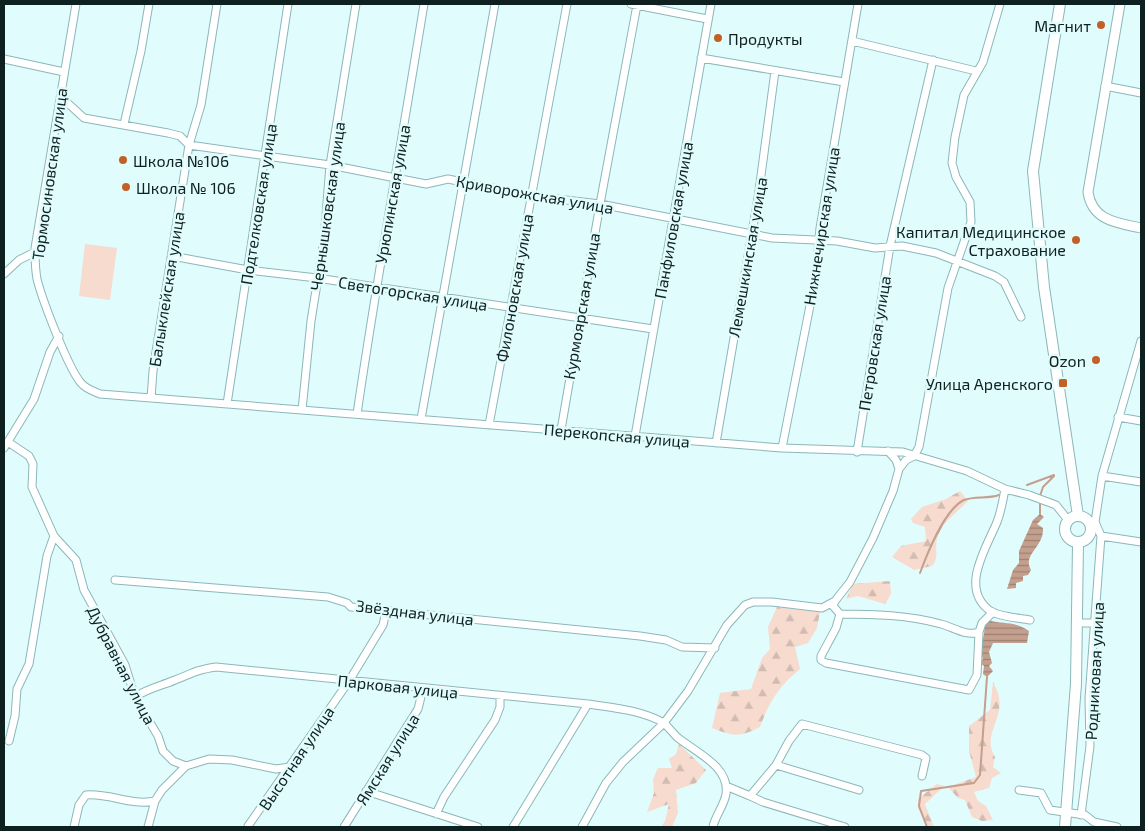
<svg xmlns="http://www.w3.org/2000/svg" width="1145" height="831" viewBox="0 0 1145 831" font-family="'Exo 2',sans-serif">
<defs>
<pattern id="forest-firs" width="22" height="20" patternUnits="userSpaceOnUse" patternTransform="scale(1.25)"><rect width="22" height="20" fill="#f6dbce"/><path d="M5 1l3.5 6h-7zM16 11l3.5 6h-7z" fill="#d2bcb1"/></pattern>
<pattern id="water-rules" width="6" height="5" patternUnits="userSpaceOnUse" patternTransform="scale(1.25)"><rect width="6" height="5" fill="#c49f8d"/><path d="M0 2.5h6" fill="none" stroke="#9e8173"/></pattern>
</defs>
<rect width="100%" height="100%" fill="#e1fcfd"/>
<!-- forest -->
<path fill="url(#forest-firs)" d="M960,491L968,501C957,513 941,522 937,539C934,550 940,556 932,566L914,570L892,557L901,546L926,541L925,527L913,523L911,519L922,507L946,499Z
M890,581L891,594L885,604L858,596L846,599L853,584Z
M777,607L820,612L817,628L808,643L795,647L800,669C779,686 769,702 760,727C739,738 733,736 712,728L720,693L751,689L762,658L770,649L768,627Z
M993,682C1013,716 979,731 995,757L993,767L1001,773L992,778L989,788L974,792L978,801L986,806L993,820L982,821L972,817L965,800L958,798L948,787L976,777L969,751V726L990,710Z
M679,744L706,770L696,783L676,790L678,813L672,827H661L665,821L669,804L647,812L654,793L653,779L658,768H672L669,759L676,754Z
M937,784L944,786L925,804L934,827H927L918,808V799Z"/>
<!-- pitch -->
<path fill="#f6dbce" d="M85,244L117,248L110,300L79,296Z"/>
<!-- water -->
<path fill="url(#water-rules)" d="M1040,514L1044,517L1037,524L1043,528C1044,548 1022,554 1031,570L1028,575L1023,576V581L1016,583V588L1007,589L1013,570L1019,563V551L1033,520Z
M988,620C1004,625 1012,620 1029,631L1027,643H993L989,652L992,663L989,666L993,671L987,677L983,674L984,666L979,662L983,659C977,645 986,638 984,627Z"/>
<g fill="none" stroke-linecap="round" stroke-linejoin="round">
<!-- stream -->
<path stroke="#c49f8d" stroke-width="2" d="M1027,485L1054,475
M1040,496L1043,487L1054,476
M1040,502V514
M920,573C927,554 945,509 964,500C975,496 988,499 999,495
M927,827L919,806L921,791L974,783L980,775L987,677"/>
<!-- minor casing -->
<g stroke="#8bb7b9" stroke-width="9">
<path id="minor" d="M76,4L35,248C35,258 35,268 37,279C42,299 68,368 81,383C86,389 93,391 100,394L782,448L903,452L967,471L1005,489L1029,495L1056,505L1068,520
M631,4L707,19
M852,41L976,71
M701,58L844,82
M4,59L64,72
M1105,86L1141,93
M61,97L84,118L168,133L180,136L189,145L330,165L426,184L448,179L531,196L600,204L772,238L837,241L875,248L902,246L936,253L995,276L1004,282L1021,317
M124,124L141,51L149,4
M172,256L248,270L317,278L653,329
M4,274L19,260L35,252
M151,398L153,371L189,145L201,105L217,4
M227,404L288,4
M302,410L311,321L324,240L330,165L356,4
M357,414C377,277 402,140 424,4
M1118,417L1141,421
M421,419L495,4
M489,425L567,4
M561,430L600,204L637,5
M635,436L711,4
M8,442L29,456L33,464L32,487L54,536L76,560L84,590L125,665L135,697L158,736L163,751L173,761L186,766L209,759L232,760L276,769L290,767
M716,443L758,198L775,71
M4,448L34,399L50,352L59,336
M782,448L816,275L820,228L858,4
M888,451L896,460L899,469
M857,452L890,246L933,60
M1102,476L1141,482
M1005,489C1003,500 1001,512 997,522C986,549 958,590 992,612C1002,617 1019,618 1030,620
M1101,536L1141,542
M115,580L328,597L347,603L351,607L640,636L666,640L682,647L715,648
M840,614C873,614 909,615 941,624C953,627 967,637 979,632L982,623L993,612
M1078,623H1096
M979,632L977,675L969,690L826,663L821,660V656L836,628L840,614L833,606L835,601L850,582L873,538L893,491L899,469L906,460L914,456L919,447L948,288L971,222L970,202L956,177L952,163L955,137L964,95L983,62L1000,4
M135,697C148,688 161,686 175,680C193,673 196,670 216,667L588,704C614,708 641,710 664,723L623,762L606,783L582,827
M9,741L15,716L17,689L29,664L47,556L54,536
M776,765L859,790
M726,786L750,796L776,765L789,741L802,724L922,755L926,758L922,776
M1019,790L1041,793L1050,810L1085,815L1094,822L1117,827
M366,791L478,827
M750,796L763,802L845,827
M436,814L444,797L495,720L500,707V697
M1081,815L1090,746L1089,698L1101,536L1095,522L1102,476L1141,341
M248,826L349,681L383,625L386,611
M74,827L79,805L86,795C110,793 131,806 155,801
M148,827L155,801L162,790L186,766
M344,827L418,709L423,689
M513,827L588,704
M713,827C715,816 724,806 726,794C730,766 695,752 677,737C673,733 669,728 664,723L688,691L727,625L745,605L753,602H772L822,608L835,601"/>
</g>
<!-- tertiary casing -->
<g stroke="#8bb7b9" stroke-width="11">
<path id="tertiary" d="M1120,4L1088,192C1092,221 1118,223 1141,228"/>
</g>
<!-- secondary casing -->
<g stroke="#8bb7b9" stroke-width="12">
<path id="secondary" d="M1060,4L1033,171L1044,287L1078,516
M1065 529a13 13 0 1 1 26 0a13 13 0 1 1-26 0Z
M1065,827L1076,684L1078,543"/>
</g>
<!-- minor -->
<use href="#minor" stroke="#fff" stroke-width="7"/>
<!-- tertiary -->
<use href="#tertiary" stroke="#fff" stroke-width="9"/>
<!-- secondary -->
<use href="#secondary" stroke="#fff" stroke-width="10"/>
</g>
<!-- markers -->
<g fill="#c36026" stroke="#e1fcfd" stroke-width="2">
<circle cx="1101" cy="25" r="5"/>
<circle cx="718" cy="38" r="5"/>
<circle cx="123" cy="160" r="5"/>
<circle cx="126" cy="187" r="5"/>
<circle cx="1076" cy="240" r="5"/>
<circle cx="1096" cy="360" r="5"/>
<rect x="1058" y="378" width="10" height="10" rx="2.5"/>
</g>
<g text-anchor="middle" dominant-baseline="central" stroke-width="5" stroke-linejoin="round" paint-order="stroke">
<!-- poi labels -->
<g font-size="16" fill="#0f2021" stroke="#e1fcfd" text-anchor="end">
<text x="1091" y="25">Магнит</text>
<text x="728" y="38" text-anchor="start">Продукты</text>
<text x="133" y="160" text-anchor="start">Школа №106</text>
<text x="136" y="187" text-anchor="start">Школа № 106</text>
<text x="1066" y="231">Капитал Медицинское<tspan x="1066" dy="18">Страхование</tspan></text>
<text x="1086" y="360">Ozon</text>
<text x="1053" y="383">Улица Аренского</text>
</g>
<!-- street labels -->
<g font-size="16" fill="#0f2021" stroke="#e1fcfd">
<text transform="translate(49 174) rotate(-82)">Тормосиновская улица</text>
<text transform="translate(392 194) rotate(-80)">Урюпинская улица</text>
<text transform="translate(535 194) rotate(10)">Криворожская улица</text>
<text transform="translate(258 204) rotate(-81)">Подтелковская улица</text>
<text transform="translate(327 206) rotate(-82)">Чернышковская улица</text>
<text transform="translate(673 220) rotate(-80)">Панфиловская улица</text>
<text transform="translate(821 226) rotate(-81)">Нижнечирская улица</text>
<text transform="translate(747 257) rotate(-80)">Лемешкинская улица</text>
<text transform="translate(514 288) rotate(-80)">Филоновская улица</text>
<text transform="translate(166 289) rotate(-81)">Балыклейская улица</text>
<text transform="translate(413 293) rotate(9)">Светогорская улица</text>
<text transform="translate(581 306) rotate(-80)">Курмоярская улица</text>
<text transform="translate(874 343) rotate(-81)">Петровская улица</text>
<text transform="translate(617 435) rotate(5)">Перекопская улица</text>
<text transform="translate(415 612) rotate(7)">Звёздная улица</text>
<text transform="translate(122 665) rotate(63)">Дубравная улица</text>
<text transform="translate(1094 671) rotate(-87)">Родниковая улица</text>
<text transform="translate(398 686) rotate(6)">Парковая улица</text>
<text transform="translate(296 758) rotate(-56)">Высотная улица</text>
<text transform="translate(387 759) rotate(-58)">Ямская улица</text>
</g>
</g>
<!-- border -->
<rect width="1145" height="831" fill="none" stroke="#0f2021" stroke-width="10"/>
</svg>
